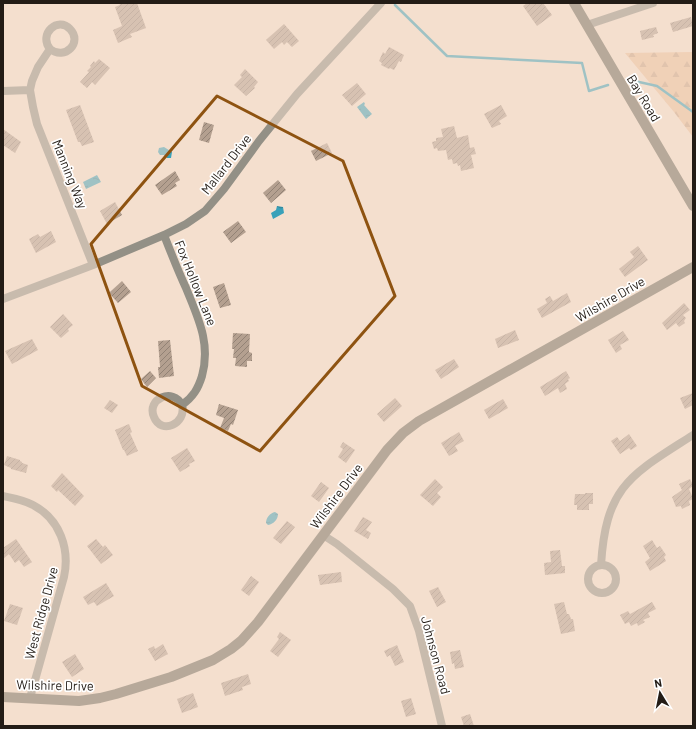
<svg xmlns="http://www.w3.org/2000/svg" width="696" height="729" viewBox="0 0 696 729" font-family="Barlow,sans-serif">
<defs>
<pattern id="forest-firs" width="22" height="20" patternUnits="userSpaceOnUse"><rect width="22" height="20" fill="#ecc09c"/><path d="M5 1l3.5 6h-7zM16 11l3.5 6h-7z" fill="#caa486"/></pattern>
<pattern id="water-ripples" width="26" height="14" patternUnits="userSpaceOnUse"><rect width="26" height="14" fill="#39a1b9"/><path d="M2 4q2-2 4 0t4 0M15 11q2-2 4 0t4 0" fill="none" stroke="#308295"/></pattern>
<pattern id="building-hatch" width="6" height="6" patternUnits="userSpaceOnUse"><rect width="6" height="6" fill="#b4a090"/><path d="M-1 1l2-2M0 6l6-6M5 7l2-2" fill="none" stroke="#928275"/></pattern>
</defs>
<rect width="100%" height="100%" fill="#f4dfce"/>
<!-- forest -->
<path fill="url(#forest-firs)" d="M693,52V137L674,112L625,53Z"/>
<!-- water -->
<path fill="url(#water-ripples)" d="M364,102L365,104L364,105L372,114L366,119L357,107Z
M164,147L172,152L171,158H167L164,155H160L158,152L159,148Z
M97,175L101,182L86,189L83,182Z
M277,206L283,207L284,213L273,219L271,213L276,210Z
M275,512L278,514C278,519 274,524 268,525L266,523C266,518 270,513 275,512Z"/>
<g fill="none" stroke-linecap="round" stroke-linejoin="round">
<!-- stream -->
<path stroke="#39a1b9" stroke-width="2.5" d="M395,5L447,56L582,63L589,91L608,85
M630,80L657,86L693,112"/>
</g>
<!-- building -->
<path fill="url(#building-hatch)" d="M119,3H137L146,28L130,34L132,37L118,43L113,30L122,26L115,7L120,5Z
M527,3H543L552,15L537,26L523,6Z
M691,17L693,26L673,32L670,23Z
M284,24L299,41L292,47L287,42L284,45L282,42L274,49L266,40Z
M656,27L658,33L653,35L654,37L642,40L640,31Z
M389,47L404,55L401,62L399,61L394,70L390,68L389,69L381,65L382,63L379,61L383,52L385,54Z
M99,59L110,68L95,85L92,82L87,88L80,82L89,72L87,71L91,67L90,66L94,61L95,63Z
M245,69L258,82L254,87L255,88L246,96L234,85L242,77L240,75Z
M357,83L366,94L352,106L342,95Z
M80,105L94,142L82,146L80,142H78L66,110Z
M501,105L507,116L499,121L501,124L492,128L484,114Z
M204,122L214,125L209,143L199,140Z
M454,126L457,138L468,135L470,148L474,147L476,154L471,155L474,168L461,171L460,165L458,166L457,163L453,164L452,159L448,160L446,150L438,151L437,148L434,149L432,142L436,141V138L443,137L441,129Z
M3,129L21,142L15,153L3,145Z
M327,143L332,153L316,161L311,151Z
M175,171L180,180L175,183L177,186L162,195L155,185Z
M278,180L286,190L271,203L263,193Z
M115,202L122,215L107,224L100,211Z
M238,221L246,232L231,243L223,232Z
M51,231L56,242L36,253L29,239L38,234L40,237Z
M638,246L648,260L625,277L619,269L634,257L630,252Z
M122,281L131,292L118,303L109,293Z
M224,283L231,305L220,308L213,287Z
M567,293L571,302L542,318L537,309L547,303L545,299L550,296L553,301Z
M684,303L690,310L683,315L686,318L684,321L685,323L679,327L676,323L667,330L662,323Z
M63,314L73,325L68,329L69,331L61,338L50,327Z
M515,330L519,340L498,348L495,339Z
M623,331L629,340L620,345L622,349L616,353L608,340Z
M233,333L250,334L249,352L252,353V361H247V367L235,366L236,358H233L234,349H232Z
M32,339L38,350L12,364L5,351Z
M170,340L174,376L159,378L158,367H160L158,341Z
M454,359L459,367L441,379L435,370Z
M150,371L156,378L147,387L141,379Z
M566,371L570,378L568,379L569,381L565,384L567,389L560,393L558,388L545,396L540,387Z
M693,393V405L685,409L680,398Z
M395,398L402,406L384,422L377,414Z
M503,399L508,408L489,419L484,410Z
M110,400L118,405L112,413L104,408Z
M219,404L238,410L233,425L231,424L228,431L220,428L224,418L216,415Z
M129,424L132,432L130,433L138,451L127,456L124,450H123L115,430Z
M459,432L464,441L455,446L458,451L449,456L441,443Z
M629,434L637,446L631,450L629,448L620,454L611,441L617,437L620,441Z
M343,442L355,450L346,463L338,457L343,449L340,447Z
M187,448L195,461L189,464L190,466L180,472L171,458Z
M7,456L20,460V461L22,462V463L28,465L26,473L11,469V468L4,465Z
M62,473L84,496L75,506L58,490L57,492L51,486Z
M435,479L443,487L437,493L441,497L433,506L420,495Z
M690,479L693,485V486L689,489L693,498V499L689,501L690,505L682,509L681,506L676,507L672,497L682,490L679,484Z
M321,482L329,488L319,502L311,496Z
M585,493H593V504H589V510H577V505H574L575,494H585Z
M363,517L372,522L366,530L371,533L368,539L354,531Z
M287,521L295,527L281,544L273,538Z
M16,539L32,562L24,567L19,560L15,563L9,554L3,559V548Z
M96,539L103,547L105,545L113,555L101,564L87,546Z
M652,540L657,548L660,546L666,555L664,557L666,561L650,571L645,562L650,558L643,546Z
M560,550L562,566H565V573L545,575L544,563L551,562L550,551Z
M341,572L342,582L320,585L318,575Z
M251,576L259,582L249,596L241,590Z
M106,583L114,596L97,606L94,602L88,605L83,597Z
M438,587L446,602L437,607L429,591Z
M564,602L567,614H569L571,619H573L575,631L561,634L554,604Z
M652,602L656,609L648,613L650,617L643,620L645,622L638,626L637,623L631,626L629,622L625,624L620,615L628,611L630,614Z
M10,604L23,608L17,625L4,621Z
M280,632L291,640L278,657L270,651L279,639L277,637Z
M163,644L168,654L155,661L148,649L154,646L155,649Z
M397,645L404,662L395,666L390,655L387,657L384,651Z
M460,650L464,667L455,669L454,663L452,664L450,652Z
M75,654L84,669L72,677L62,662Z
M248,674L251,684L242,687L243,690L225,696L221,683Z
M193,693L198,707L182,713L177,699Z
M411,698L416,714L406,717L401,701Z
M470,714L474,726H464L461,717Z"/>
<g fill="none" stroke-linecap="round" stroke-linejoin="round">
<!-- street -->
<path stroke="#939086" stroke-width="8" d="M587,25L653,3
M50,49C65,61 83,42 70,29C58,16 38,34 50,49L38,67L32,81L30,90L33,107L37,124L93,265
M3,91L30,90
M164,235C171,253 178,271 186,288C198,318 211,343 202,376C198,389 193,397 182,405C173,387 146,399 154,417C161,435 187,424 182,405
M3,299L93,265L164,235L186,224L205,211L224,189L259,141L297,94L381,3
M3,496C13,498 24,500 33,505C60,519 70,549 64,577L30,698
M323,535L337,544L393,589L410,606L419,631L442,726
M601,565C606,485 631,475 693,435
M588 579a14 14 0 1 1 28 0a14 14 0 1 1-28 0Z"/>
<!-- secondary -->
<path stroke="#6d695b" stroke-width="10" d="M574,3L693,206
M3,697L79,701L100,698L116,694L171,677L213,660L231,649L241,641L258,622L387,450L403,433L419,421L693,267"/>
</g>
<!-- marked area -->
<path d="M0 0H696V729H0ZM217,96L343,161L395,296L260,451L142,386L91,244Z" fill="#f4dfce" fill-opacity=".55" fill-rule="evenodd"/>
<path fill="none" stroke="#8e5311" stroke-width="3" stroke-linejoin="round" d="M217,96L343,161L395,296L260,451L142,386L91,244Z"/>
<g text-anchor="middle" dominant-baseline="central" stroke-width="3.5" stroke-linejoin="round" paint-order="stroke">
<!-- street labels -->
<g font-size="13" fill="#231c16" stroke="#fff">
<text transform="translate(644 98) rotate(59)">Bay Road</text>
<text transform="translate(226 164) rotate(-52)">Mallard Drive</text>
<text transform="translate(70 174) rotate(68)">Manning Way</text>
<text transform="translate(196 283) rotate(68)">Fox Hollow Lane</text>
<text transform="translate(610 299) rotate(-30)">Wilshire Drive</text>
<text transform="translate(336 496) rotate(-53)">Wilshire Drive</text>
<text transform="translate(41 613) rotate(-75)">West Ridge Drive</text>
<text transform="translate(436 655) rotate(75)">Johnson Road</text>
<text transform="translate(55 685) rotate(1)">Wilshire Drive</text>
</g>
</g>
<!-- border -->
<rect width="696" height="729" fill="none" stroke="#231c16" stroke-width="8"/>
<!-- north arrow -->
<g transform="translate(660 693) rotate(350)" stroke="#ffffff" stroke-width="3" paint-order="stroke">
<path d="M0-3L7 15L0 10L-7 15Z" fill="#231c16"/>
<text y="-6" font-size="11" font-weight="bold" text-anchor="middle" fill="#231c16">N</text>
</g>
</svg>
